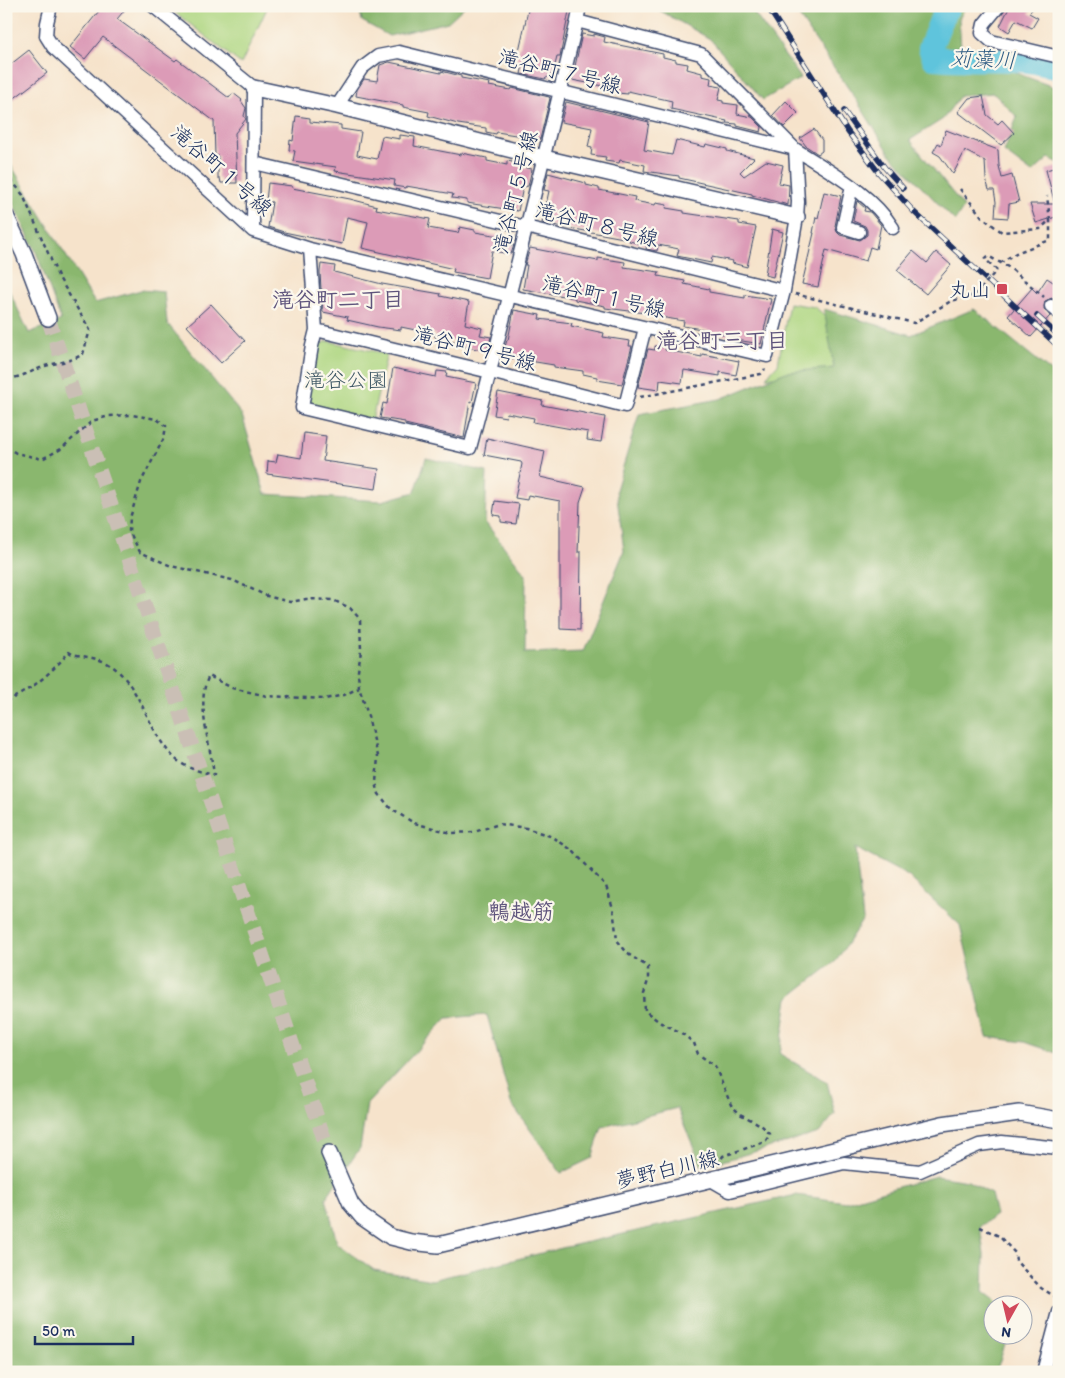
<svg xmlns="http://www.w3.org/2000/svg" width="1065" height="1378" viewBox="0 0 1065 1378" font-family="Itim,'Klee One',sans-serif">
<rect width="100%" height="100%" fill="#fbf7ec"/>
<filter id="ink" filterUnits="userSpaceOnUse"><feTurbulence type="fractalNoise" baseFrequency=".02" numOctaves="2"/><feDisplacementMap in="SourceGraphic" scale="10" xChannelSelector="R" yChannelSelector="G"/><feConvolveMatrix kernelMatrix="1 2 1 2 8 2 1 2 1" color-interpolation-filters="sRGB"/></filter>
<filter id="wash" filterUnits="userSpaceOnUse"><feTurbulence type="fractalNoise" baseFrequency=".0096" numOctaves="4" result="noise"/><feDisplacementMap in="SourceGraphic" scale="20" xChannelSelector="R" yChannelSelector="G"/><feGaussianBlur stdDeviation="1.12" result="paint"/><feColorMatrix in="noise" values="0 0 0 0 0 0 0 0 0 0 0 0 0 0 0 0 0 1.4 0 .05"/><feComposite in="paint" operator="in"/></filter>
<g filter="url(#wash)">
<rect width="100%" height="100%" fill="#f6e3cb"/>
<!-- green -->
<path fill="#add680" stroke="#64826f" d="M167,6H268L241,64Z
M789,303L815,307L876,360L872,380L766,377L778,364Z
M328,341L387,354L372,420L314,407L307,399L315,347Z"/>
<!-- forest -->
<path fill="#8ab76e" stroke="#527366" d="M359,6H465L448,22L389,36L362,21Z
M652,6H749L801,78L763,100L710,39Z
M792,6H966L959,19L961,47L1024,76L1059,89V163L1049,158L1032,173L1004,152L1017,117L993,93L960,96L943,119L910,140L964,207L955,221L891,155L855,98Z
M6,157L95,303L141,290L164,292L167,323L242,415L265,494L382,501L415,492L426,458L487,472L485,522L526,575L525,653L583,651L624,551L616,490L639,414L720,399L786,372L834,368L824,309L911,335L974,309L1059,378V455L1056,456L1059,465V1054L1024,1042L987,1037L960,925L908,876L855,848L863,919L836,961L788,998L780,1054L827,1082L835,1114L819,1133L702,1167L677,1108L602,1127L592,1158L561,1173L511,1103L487,1015L447,1018L367,1104L360,1148L326,1198L337,1243L374,1270L432,1280L566,1247L796,1195L846,1202L936,1176L968,1181L991,1194L996,1215L980,1226L984,1255L983,1292L1000,1305L992,1306V1336H1008L996,1372H6V284L29,333L61,320L36,252L6,189Z"/>
<g fill="none" stroke-linecap="round" stroke-linejoin="round">
<!-- river -->
<path stroke="#5ec4dc" stroke-width="24" d="M949,6L944,13L930,48L934,58C965,61 997,58 1028,61C1038,62 1049,65 1059,68"/>
</g>
<g id="blocks">
<!-- building -->
<path fill="#dc9bb7" d="M103,6H128L117,19L175,61L177,59L229,98L233,93L242,100L241,101L246,108L244,116L246,119L235,133L237,183H221L220,178H218V156H215L214,121L103,37L85,59L70,47Z
M529,6H570L560,57H557L553,73L545,79L521,74L523,65L516,64Z
M1010,6H1035L1029,13L1038,18L1032,28L1016,20L1009,32L1000,26Z
M582,34L594,36V34L605,37L604,42L663,54V57L676,60V62L688,64L687,69L702,73V76L711,78L710,85L721,87L718,100L723,101V103L738,105L737,114L752,117L762,127L761,132L737,126V124L726,123L727,121L671,109L672,101L628,91V94L617,93L618,89L572,80Z
M29,50L47,73L12,100L6,93V68Z
M389,62L441,73V71L461,76V78L490,83L489,86L511,90L512,88L549,97L550,98L540,139L497,132L496,134L486,132V128L458,124L428,116L429,112L403,107V105L356,96L357,90L364,79L377,81L380,65Z
M983,96L987,115L998,124L1002,120L1014,133L1001,145L958,112L969,98Z
M786,101L798,113L784,127L773,115Z
M566,102L649,122L644,150L672,155L676,140L705,147L706,144L727,149V151L754,158L740,172L744,176L766,161L783,165L779,183L789,185L788,205L752,195V194L679,178V176L644,171L645,165L620,160L619,163L605,161L606,157L591,155L592,148L588,147L592,128L561,122Z
M296,116L310,118V122L341,125V129L361,132L357,155L377,159L382,136L400,139V135L415,137L414,146L461,155V153L487,158V161L507,165V161L518,163L517,166L532,169L528,186L523,187L518,211L467,203V200L452,198L453,194L406,186V188L394,186L395,180L335,171L336,167L293,161L295,151L289,150L290,140L293,141Z
M814,129L822,140V151L818,154L806,146L800,138Z
M946,130L998,150L999,166L1002,178L1012,175L1019,202L1009,204L1008,218L995,217L996,202L994,190H989L986,179L985,161L965,151L953,174L940,156L933,152L938,143L941,145Z
M1057,167L1059,174V216L1036,223L1030,204H1055L1046,170Z
M548,173L586,183V185L599,188V190L635,197L634,201L655,205L656,203L667,205L666,208L684,211V213L739,221V224L756,227L747,267L732,263L733,261L712,257L711,263L677,256L679,249L658,245L657,251L646,249L647,245L629,241V239L542,223L549,191L544,190Z
M268,183L292,186V188L350,199L377,206L376,209L430,219L428,228L458,233L460,227L475,230V232L512,238L511,245H514L511,254L492,251L487,278L453,272L454,269L362,248L368,222L347,217L342,244L284,232L268,227L272,202L266,201Z
M824,192L841,196L835,226L837,232L840,235L860,240L867,235V230L865,226L853,221L857,201L865,208L864,211L870,212L881,225L876,249L870,247L866,261L826,250L818,287L802,284L814,233H813L816,217L818,218Z
M772,229L783,232L773,277L765,275Z
M530,248L598,261V258L625,262L624,267L659,272L658,276L685,281L684,284L709,289V292L745,298V295L771,299L761,344L736,340L737,337L708,331V330L683,326L684,321L654,316V314L605,308V306L575,300V298L523,289L527,265H525Z
M913,251L927,263L936,252L951,265L926,294L897,270Z
M321,264L335,266L334,272L382,284L441,294L440,296L469,302L465,324L482,328L480,335L491,337L487,351L462,346L463,343L435,337V334L401,327V330L378,327L347,320L348,317L323,312L322,298L323,290L321,289L320,272Z
M1047,278L1059,286V302L1052,298L1045,301L1044,309L1050,316L1031,337L1008,316L1032,288L1037,293Z
M211,304L245,341L221,363L187,326Z
M514,310L540,315L539,319L572,323L571,326L604,333L603,337L630,341L629,346H632L622,384L597,380V377L583,374V371L554,367V365L505,357V355L503,354L507,340H508Z
M655,346L666,347L665,350L702,357V354L739,361L736,375L720,372V376L684,370L682,383L660,380L659,390L638,387L648,349L655,350Z
M393,368L436,377L437,371L447,372L446,377L476,383L472,402L470,401L464,438L405,424V422L380,418L383,403L387,404Z
M498,392L543,401L542,405L605,417L601,442L587,440L588,432L533,422L534,418L507,413L506,417L494,415Z
M304,433L326,436L323,461L379,469L376,489L267,474L268,461L276,462L278,454L301,458Z
M487,438L545,451L540,477L585,487L580,502L578,552H581L580,630L560,629V501L528,495L527,500L515,498L522,464L521,462L484,455Z
M495,501L519,504L516,524L501,522V516L493,515Z"/>
</g>
</g>
<g filter="url(#ink)">
<use href="#blocks" fill-opacity="0" stroke="#3c4a6e" stroke-width="1"/>
<g fill="none" stroke-linecap="round" stroke-linejoin="round">
<!-- tertiary-tunnel -->
<path stroke="#cabfb5" stroke-width="15" stroke-dasharray="15 8" stroke-linecap="butt" d="M48,318L329,1153"/>
<!-- minor casing -->
<g stroke="#3c4a6e" stroke-width="15">
<path id="minor" d="M51,6L47,23L46,36L53,47L253,231L310,249L767,356L784,291L797,217L798,202L795,149L701,54L577,21C542,164 508,306 470,448L302,408L312,346L316,330
M153,6L254,88L253,231
M999,6L984,24L982,33L991,41L1059,57
M577,21L580,6
M337,106L362,68L378,56L399,52L795,149C829,171 871,193 893,228
M254,163L526,227L784,291
M852,186L843,227L859,232
M310,249L316,330L490,372L625,406L645,328
M1051,306L1059,313
M711,1180L730,1191L844,1163L920,1171L979,1145L1002,1142L1059,1148
M1043,1372L1059,1312"/>
</g>
<!-- tertiary casing -->
<g stroke="#3c4a6e" stroke-width="18">
<path id="tertiary" d="M254,88L337,106L544,158L797,217
M6,216L24,254L48,318
M329,1153L351,1204L362,1217L391,1237L411,1242L438,1245L942,1124L1019,1113L1059,1120"/>
</g>
<!-- path -->
<path stroke="#3c4a6e" stroke-width="2.5" stroke-dasharray="4 4" stroke-linecap="butt" d="M6,173L23,195L58,276L90,330L83,354C71,362 58,362 45,366C32,371 20,378 6,379
M960,189L983,218L1002,232L1040,229L1050,220L1047,196
M1000,263L1016,253L1050,240V220
M997,270L985,259L988,256L1010,268L1044,297
M795,294L914,323L951,301L975,295
M640,397L761,374L765,369
M6,447L16,453L42,459L61,449L92,421L109,416L132,415L157,419L166,426L164,438L141,482L130,518L129,531L140,552L171,566L232,580L267,596L290,602L306,599L333,600L350,608L360,619L361,651L358,671L359,688L365,705L378,756L376,783L379,794L391,809L414,823L451,833L474,832L499,824L526,828L553,837L573,851L606,886L613,908L617,940L628,954L648,967V981L644,993L645,1011L661,1023L680,1032L694,1043L698,1054L715,1066L731,1105L740,1114L761,1125L770,1134L765,1142L723,1156L718,1164
M6,701C31,691 52,672 69,652L72,654C86,657 101,658 112,666C144,690 148,736 178,761C188,769 202,772 214,775C211,747 195,701 209,676L232,688L267,696L325,699L344,695L359,688
M980,1227L999,1236L1015,1253L1016,1261L1041,1288L1059,1299"/>
<!-- minor -->
<use href="#minor" stroke="#fff" stroke-width="12"/>
<!-- tertiary -->
<use href="#tertiary" stroke="#fff" stroke-width="15"/>
<!-- rail casing -->
<g stroke="#1b2f5e" stroke-width="5.5">
<path id="rail" d="M767,6L848,132L879,173L914,212L1059,347
M844,111L885,168L903,188
M1037,316L1059,336"/>
</g>
<!-- rail -->
<use href="#rail" stroke="#fbf7ec" stroke-width="4" stroke-dasharray="11" stroke-linecap="butt"/>
<!-- path-bridge -->
<path stroke="#3c4a6e" stroke-width="2.5" stroke-dasharray="4 4" stroke-linecap="butt" d="M975,295L997,270"/>
</g>
</g>
<!-- markers -->
<rect fill="#d1495b" stroke="#fbf7ec" stroke-width="2" x="996" y="283" width="12" height="12" rx="2.5"/>
<g text-anchor="middle" dominant-baseline="central" stroke-width="4.5" stroke-linejoin="round" paint-order="stroke">
<!-- street labels -->
<g font-size="21" fill="#1b2f5e" stroke="#fbf7ec">
<text transform="translate(560 71) rotate(14)">滝谷町７号線</text>
<text transform="translate(222 170) rotate(41)">滝谷町１号線</text>
<text transform="translate(515 192) rotate(-76)">滝谷町５号線</text>
<text transform="translate(597 224) rotate(14)">滝谷町８号線</text>
<text transform="translate(604 296) rotate(13)">滝谷町１号線</text>
<text transform="translate(475 348) rotate(14)">滝谷町９号線</text>
<text transform="translate(667 1169) rotate(-13)">夢野白川線</text>
</g>
<!-- poi labels -->
<g font-size="21" fill="#1b2f5e" stroke="#fbf7ec" text-anchor="end">
<text x="991" y="289">丸山</text>
</g>
<!-- park labels -->
<g font-size="21" fill="#405966" stroke="#fbf7ec">
<text x="346" y="379">滝谷公園</text>
</g>
<!-- water labels -->
<g font-size="22" font-style="italic" fill="#2f5c84" stroke="#fbf7ec">
<text transform="translate(983 59) rotate(2)">苅藻川</text>
</g>
<!-- neighbourhood labels -->
<g font-size="22" font-weight="bold" fill="#5f557d" stroke="#fbf7ec">
<text x="338" y="299">滝谷町二丁目</text>
<text x="722" y="340">滝谷町三丁目</text>
<text x="521" y="911">鵯越筋</text>
</g>
</g>
<!-- margin -->
<rect width="1065" height="1378" fill="none" stroke="#fbf7ec" stroke-width="25"/>
<!-- north arrow -->
<g transform="translate(1008 1320) rotate(188)"><circle r="24" fill="#fbf7ec" stroke="#a1a7b3"/>
<path d="M0-4L9 19L0 12L-9 19Z" fill="#d1495b"/>
<text y="-8" font-size="14" font-weight="bold" text-anchor="middle" fill="#1b2f5e">N</text>
</g>
<!-- scale -->
<path d="M35 1336v8h98v-8" fill="none" stroke="#1b2f5e" stroke-width="2.5"/>
<text x="42" y="1336" font-size="15" fill="#1b2f5e" stroke="#fbf7ec" stroke-width="4" paint-order="stroke">50 m</text>
</svg>
